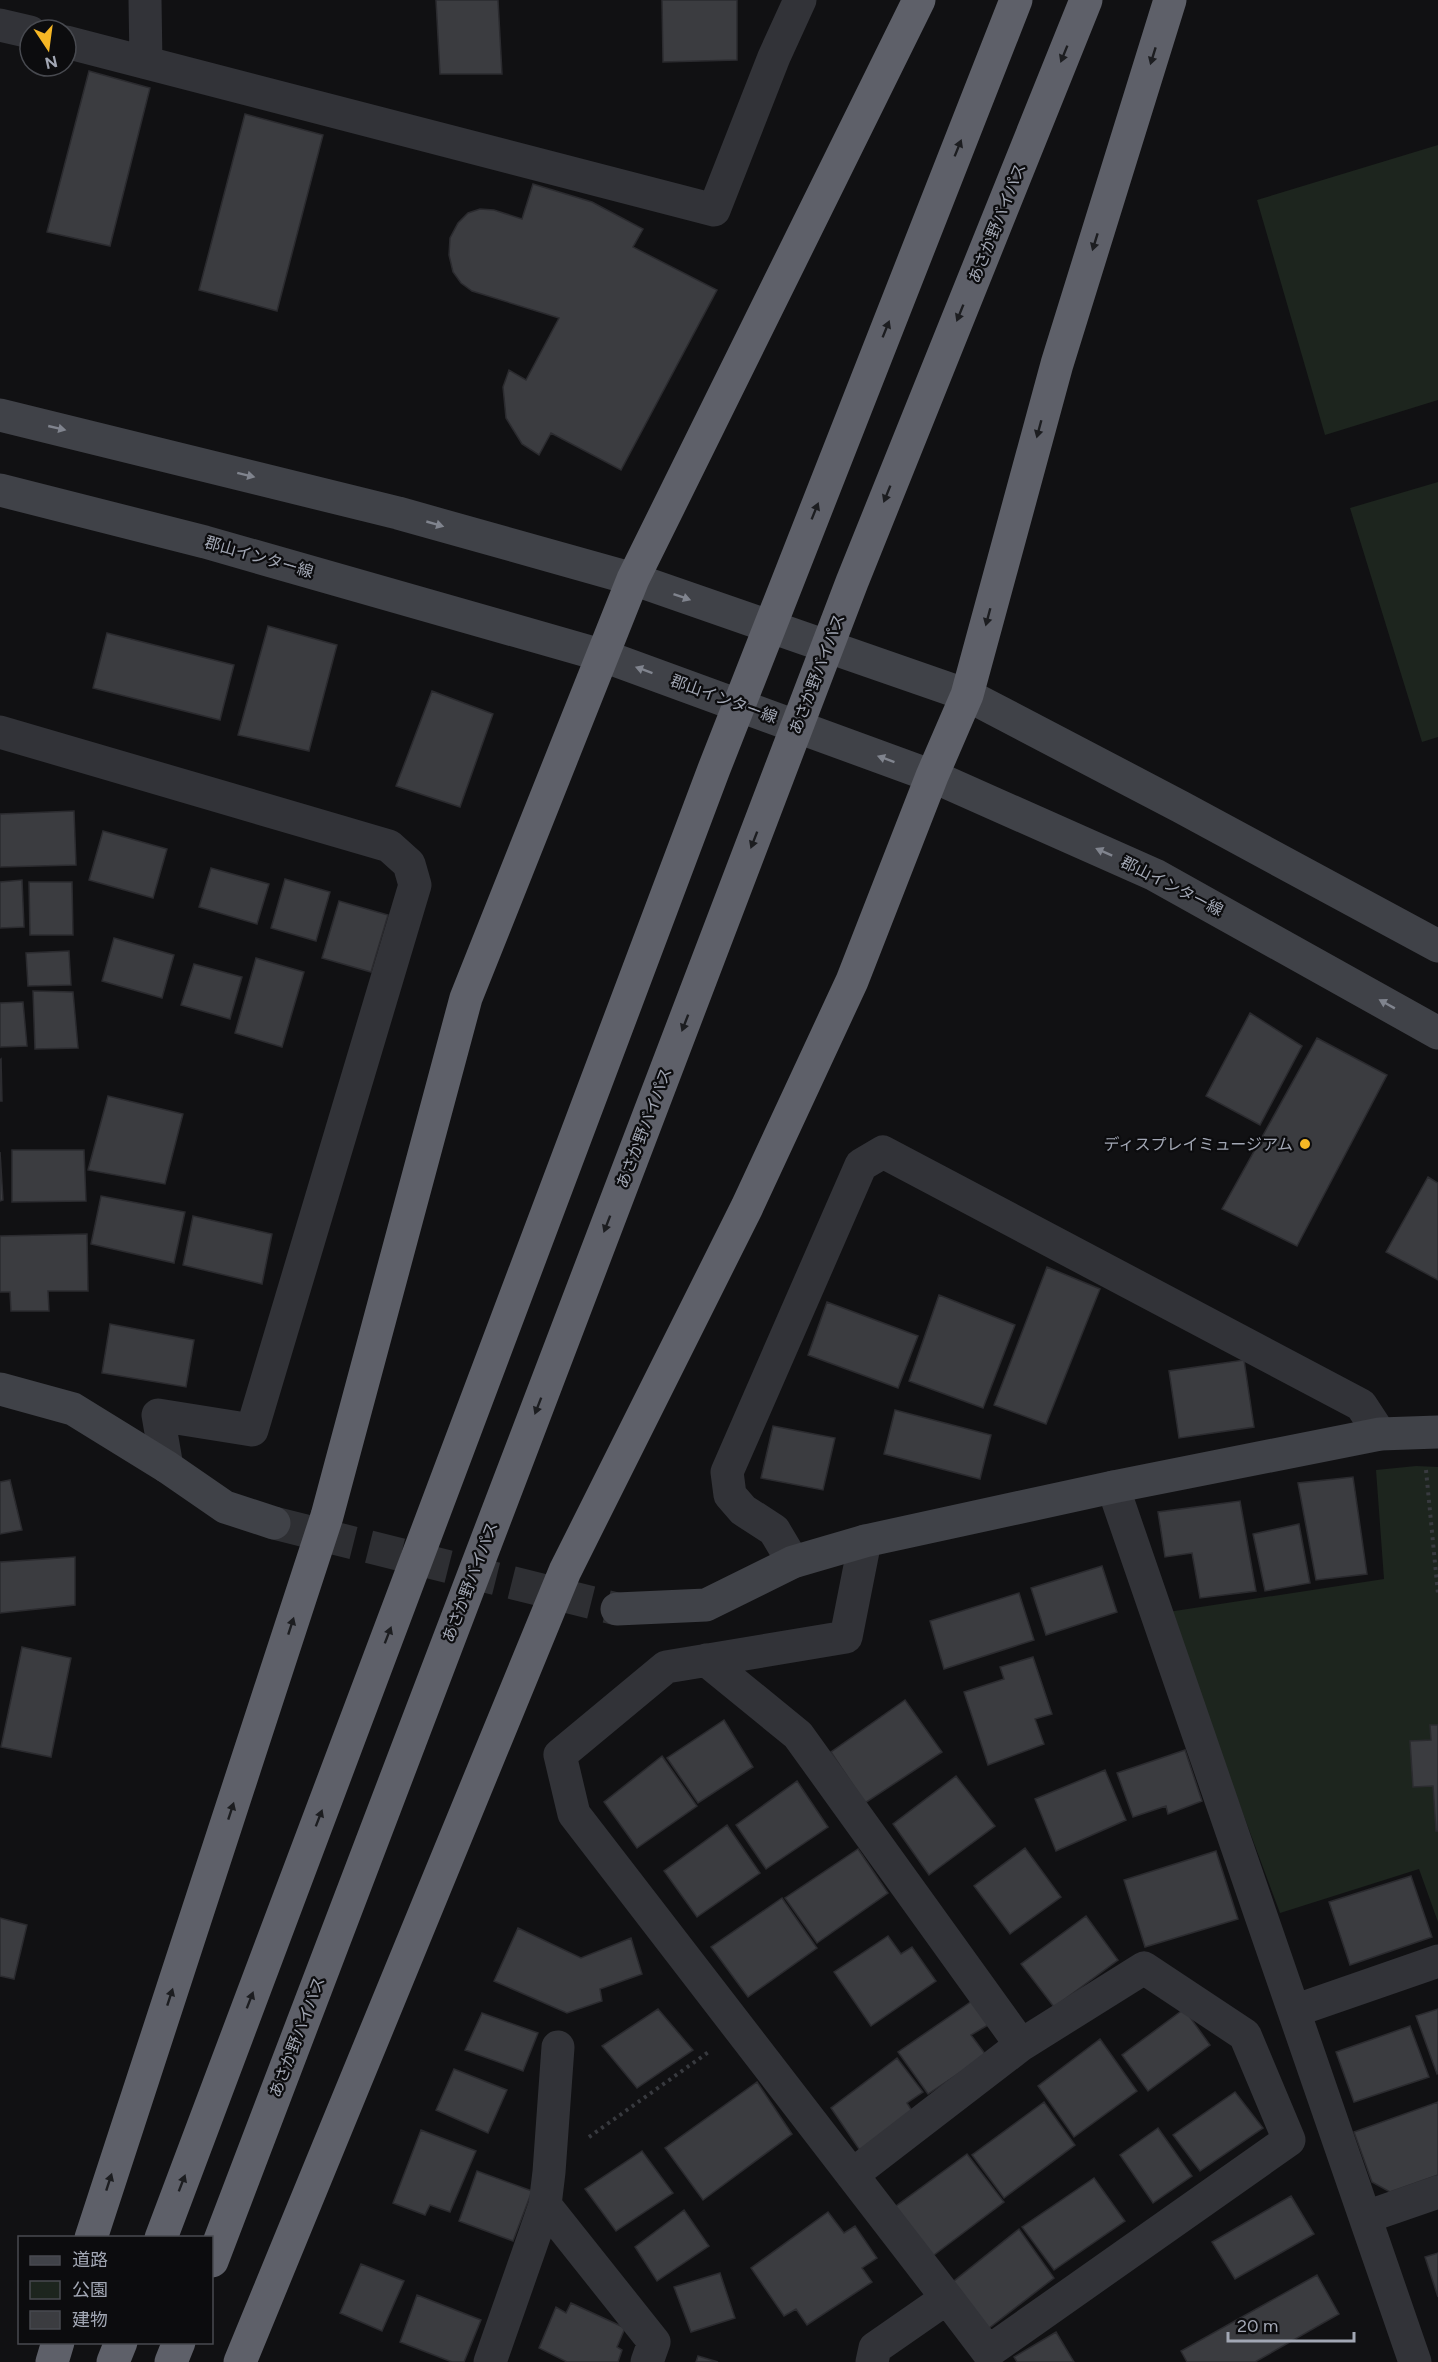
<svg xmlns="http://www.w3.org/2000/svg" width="1438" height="2362" viewBox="0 0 1438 2362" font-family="Figtree,'Noto Sans JP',sans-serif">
<rect width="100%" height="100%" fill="#111113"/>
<!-- green -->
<path fill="#1d251e" d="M1438,145V400L1325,435L1257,200Z
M1438,482V737L1422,742L1350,508Z
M1416,1466L1438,1467V1922L1419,1869L1280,1913L1168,1612L1384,1579L1376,1470Z"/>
<!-- building -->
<path fill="#3b3c40" stroke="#2b2b2f" stroke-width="1.5" d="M436,0H498L502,74H440Z
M662,0H737V60L663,62Z
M89,71L150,88L110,246L47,232Z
M245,114L323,135L277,311L199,290Z
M533,184L592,202L643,229L633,247L717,290L621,470L551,433L539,455L522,444L506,418L503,387L509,370L526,380L559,318L472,291L461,283L453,272L449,255L450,238L458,223L468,213L480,209L494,210L522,219Z
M268,626L337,645L309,751L238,735Z
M107,633L234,665L220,720L93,688Z
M432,691L493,714L460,807L396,786Z
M74,811L76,865L0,867V814Z
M103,831L167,849L153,898L89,880Z
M211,868L269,884L257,924L199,907Z
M285,879L330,892L316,941L271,928Z
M22,880L24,927L0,928V882Z
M29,882H72L73,935H30Z
M339,901L388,915L371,972L322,958Z
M114,938L174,955L162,998L102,981Z
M69,951L71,985L28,986L26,953Z
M256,958L304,972L282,1047L235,1033Z
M194,964L242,977L230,1019L181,1005Z
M33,991L73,992L78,1048L35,1049Z
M23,1002L27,1046L0,1047V1003Z
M1250,1013L1302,1046L1260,1125L1206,1096Z
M1317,1038L1387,1075L1297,1246L1222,1209Z
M1,1059L2,1101H0V1060Z
M108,1096L183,1114L165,1184L88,1170Z
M12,1150H84L86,1201L12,1202Z
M0,1152L3,1200L0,1201Z
M1428,1177L1438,1183V1280L1386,1252Z
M101,1196L185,1212L174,1263L91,1244Z
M193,1216L272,1234L262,1284L183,1265Z
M87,1234L88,1291H48L49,1311H11L10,1292H0V1236Z
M1047,1267L1100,1289L1046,1424L994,1405Z
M939,1295L1015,1325L983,1408L909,1381Z
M827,1302L918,1336L898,1388L808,1355Z
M110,1324L194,1340L186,1387L102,1373Z
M1244,1360L1254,1427L1179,1438L1169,1371Z
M895,1410L991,1435L980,1479L884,1454Z
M773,1426L835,1438L823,1490L761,1478Z
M1353,1477L1367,1574L1316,1580L1298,1483Z
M10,1480L22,1530L0,1534V1482Z
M1240,1501L1256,1591L1200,1598L1192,1553L1165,1557L1158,1512Z
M1299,1524L1310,1583L1265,1591L1253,1534Z
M75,1557V1605L0,1613V1562Z
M1102,1566L1117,1612L1046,1635L1031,1588Z
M1019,1593L1034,1640L944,1669L930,1621Z
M22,1647L71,1658L51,1757L1,1747Z
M1033,1657L1052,1714L1035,1719L1044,1744L988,1765L964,1692L1004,1679L1000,1667Z
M905,1700L942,1752L865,1803L831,1752Z
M724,1720L753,1767L698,1803L667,1758Z
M1430,1725H1438V1831H1436L1433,1786L1413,1787L1410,1741L1431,1740Z
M1185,1750L1202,1801L1168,1814L1166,1806L1133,1817L1117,1773Z
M662,1756L697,1806L637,1848L604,1802Z
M1105,1770L1126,1820L1056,1851L1035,1799Z
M956,1776L995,1826L929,1875L893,1824Z
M797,1781L828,1827L766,1869L736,1825Z
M727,1825L760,1873L697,1917L664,1871Z
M1025,1848L1061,1897L1010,1934L974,1886Z
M858,1849L888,1893L817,1943L785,1898Z
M1216,1851L1238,1919L1145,1947L1124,1880Z
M1411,1876L1432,1937L1350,1965L1329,1902Z
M782,1898L817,1948L748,1997L711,1947Z
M1086,1916L1118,1960L1054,2007L1021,1964Z
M0,1918L27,1925L14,1979L0,1976Z
M518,1928L581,1958L631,1938L642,1974L600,1989L602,2001L567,2013L494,1981Z
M888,1936L901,1954L912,1947L936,1981L871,2026L834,1972Z
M972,2001L988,2025L971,2035L986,2055L928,2094L898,2052Z
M658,2009L693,2050L637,2088L602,2046Z
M1184,2009L1210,2045L1148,2091L1122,2055Z
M1438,2009V2073L1437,2074L1416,2016Z
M482,2013L538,2033L523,2071L465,2050Z
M1410,2026L1429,2077L1354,2102L1336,2052Z
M1100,2039L1137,2091L1074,2137L1038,2086Z
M897,2058L923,2092L907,2103L914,2114L861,2152L831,2108Z
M454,2069L507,2090L488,2133L436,2110Z
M757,2082L792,2134L703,2200L665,2148Z
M1235,2092L1263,2128L1200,2171L1173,2135Z
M1044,2102L1075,2145L1004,2198L972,2155Z
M1438,2102V2175L1390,2192L1372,2182L1354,2132Z
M1158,2128L1192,2176L1153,2203L1120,2155Z
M421,2130L476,2151L450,2212L430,2205L425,2215L393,2203Z
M642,2151L673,2193L616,2231L585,2189Z
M967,2154L1004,2202L930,2258L892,2209Z
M477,2171L532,2191L513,2241L459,2221Z
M1094,2178L1125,2221L1054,2270L1022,2227Z
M1291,2196L1314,2234L1235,2279L1212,2242Z
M684,2210L709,2246L657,2281L635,2247Z
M828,2212L844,2233L855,2226L877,2258L862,2268L872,2282L807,2325L796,2309L784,2316L751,2268Z
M1019,2229L1054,2278L984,2332L949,2285Z
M1438,2253V2297L1425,2257Z
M361,2264L404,2281L382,2331L340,2313Z
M720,2273L735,2318L691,2332L674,2287Z
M1317,2275L1339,2314L1255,2362H1187L1181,2351Z
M417,2295L481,2320L464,2362H452L400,2342Z
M571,2303L625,2328L617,2347L622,2350L618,2362H567L539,2348L556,2307L566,2313Z
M1056,2332L1074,2362H1017L1014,2357Z
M698,2356L718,2362H696Z"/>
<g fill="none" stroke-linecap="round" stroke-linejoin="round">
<!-- secondary-tunnel -->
<path stroke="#2e2f33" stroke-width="33" stroke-dasharray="33 16" stroke-linecap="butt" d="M274,1523L617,1609"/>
<!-- path -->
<path stroke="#383a3f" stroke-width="4" stroke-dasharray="3 4.5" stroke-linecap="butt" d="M1426,1470L1438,1594
M589,2137L710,2051"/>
<!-- street -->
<path stroke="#323338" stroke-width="33" d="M145,0L146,63
M0,25L30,32
M66,42L714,210L774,57L800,0
M0,732L389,846L409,864L415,885L252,1430L158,1415L167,1467
M1113,1487L1415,2362
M793,1562L774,1530L743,1510L730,1495L727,1472L861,1165L883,1152L1361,1405L1380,1434
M706,1660L798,1735L1021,2045
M1294,2011L1438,1961
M852,2175L1021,2045L1144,1968L1245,2035L1289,2140L988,2352L947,2298L574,1814L560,1755L666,1667L846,1637L865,1541
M545,2205L654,2342L647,2362
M1366,2217L1438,2192
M490,2362L545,2205L549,2172L558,2047
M872,2362L875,2348L947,2298"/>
<!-- secondary -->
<path stroke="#404248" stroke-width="33" d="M0,415L398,513L633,579L967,695L1181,807L1438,946
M0,490L205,542L601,655L932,776L1155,875L1438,1033
M0,1389L73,1409L167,1467L225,1507L274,1523
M617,1609L706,1605L793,1562L865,1541L1113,1487L1380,1434L1438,1432"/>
<!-- highway -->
<path stroke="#5e6069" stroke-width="33" d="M91,2238L327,1516L466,998L633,579L919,0
M161,2238L714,769L1016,0
M212,2261L852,582L1086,0
M52,2362L58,2342
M113,2362L121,2342
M171,2362L179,2342
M240,2362L565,1571L747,1207L852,981L932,776L967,695L1057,364L1170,0"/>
</g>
<!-- one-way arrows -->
<defs><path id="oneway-solid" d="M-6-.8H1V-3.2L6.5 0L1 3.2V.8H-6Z" transform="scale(1.5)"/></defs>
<g fill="#1c1d20">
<use href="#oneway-solid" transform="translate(1064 54) rotate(112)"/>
<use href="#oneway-solid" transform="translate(1153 56) rotate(107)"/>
<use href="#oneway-solid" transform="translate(958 148) rotate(-68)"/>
<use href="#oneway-solid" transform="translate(1095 242) rotate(107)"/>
<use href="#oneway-solid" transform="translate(960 313) rotate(112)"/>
<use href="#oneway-solid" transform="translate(886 329) rotate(-68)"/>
<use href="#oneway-solid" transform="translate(1039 429) rotate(105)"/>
<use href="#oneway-solid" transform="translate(887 494) rotate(112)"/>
<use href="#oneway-solid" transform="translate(815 511) rotate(-68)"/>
<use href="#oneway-solid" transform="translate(988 617) rotate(105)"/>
<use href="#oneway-solid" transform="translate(754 840) rotate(111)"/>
<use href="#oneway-solid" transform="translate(685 1023) rotate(111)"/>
<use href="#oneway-solid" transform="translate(607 1224) rotate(111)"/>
<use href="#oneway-solid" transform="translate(538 1406) rotate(111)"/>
<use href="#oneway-solid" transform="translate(291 1626) rotate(-72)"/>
<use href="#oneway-solid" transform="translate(388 1635) rotate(-69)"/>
<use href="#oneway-solid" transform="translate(231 1811) rotate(-72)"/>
<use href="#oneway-solid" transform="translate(319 1818) rotate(-69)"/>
<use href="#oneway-solid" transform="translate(170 1997) rotate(-72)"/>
<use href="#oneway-solid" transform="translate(250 2000) rotate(-69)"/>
<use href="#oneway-solid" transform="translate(109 2182) rotate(-72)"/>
<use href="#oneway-solid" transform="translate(182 2183) rotate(-69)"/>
</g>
<g fill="#80848e">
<use href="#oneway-solid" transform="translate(57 428) rotate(13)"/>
<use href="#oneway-solid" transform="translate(246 475) rotate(14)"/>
<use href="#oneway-solid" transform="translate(435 524) rotate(16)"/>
<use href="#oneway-solid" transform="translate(682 597) rotate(19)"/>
<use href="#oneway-solid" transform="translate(644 670) rotate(-160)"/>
<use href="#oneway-solid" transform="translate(886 759) rotate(-160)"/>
<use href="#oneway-solid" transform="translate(1104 852) rotate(-156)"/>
<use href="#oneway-solid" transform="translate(1387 1004) rotate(-151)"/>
</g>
<!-- markers -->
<circle fill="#f6b725" stroke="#0c0c0e" stroke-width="2" cx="1305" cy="1144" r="6"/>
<g text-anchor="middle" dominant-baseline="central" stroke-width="4.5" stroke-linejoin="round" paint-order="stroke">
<!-- street labels -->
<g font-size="16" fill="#a2a7b4" stroke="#0c0c0e">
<text transform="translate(997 223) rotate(-68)">あさか野バイパス</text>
<text transform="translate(259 557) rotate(16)">郡山インター線</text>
<text transform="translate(817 674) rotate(-69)">あさか野バイパス</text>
<text transform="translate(724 699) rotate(20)">郡山インター線</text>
<text transform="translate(1172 886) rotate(27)">郡山インター線</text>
<text transform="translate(644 1128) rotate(-69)">あさか野バイパス</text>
<text transform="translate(470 1582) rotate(-69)">あさか野バイパス</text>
<text transform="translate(297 2037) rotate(-69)">あさか野バイパス</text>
</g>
<!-- poi labels -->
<g font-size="16" fill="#a2a7b4" stroke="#0c0c0e" text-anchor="end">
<text x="1293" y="1144">ディスプレイミュージアム</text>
</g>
</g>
<!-- legend -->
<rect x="18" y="2236" width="195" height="108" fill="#0c0c0e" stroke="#484a50" stroke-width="1.5"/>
<rect x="30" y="2256" width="30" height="9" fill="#404248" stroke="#484a50" stroke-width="1.5"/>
<text x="72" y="2266" font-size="18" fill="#a2a7b4">道路</text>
<rect x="30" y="2281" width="30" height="18" fill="#1d251e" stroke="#484a50" stroke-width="1.5"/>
<text x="72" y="2296" font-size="18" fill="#a2a7b4">公園</text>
<rect x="30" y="2311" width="30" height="18" fill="#3b3c40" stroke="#484a50" stroke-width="1.5"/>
<text x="72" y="2326" font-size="18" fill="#a2a7b4">建物</text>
<!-- north arrow -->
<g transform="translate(48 48) rotate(167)"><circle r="28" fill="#0c0c0e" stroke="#484a50" stroke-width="1.5"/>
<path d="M0-4.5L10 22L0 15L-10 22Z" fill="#f6b725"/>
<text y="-9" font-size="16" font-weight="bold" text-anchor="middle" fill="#a2a7b4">N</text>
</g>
<!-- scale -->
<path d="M1228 2332v9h126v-9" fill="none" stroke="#a2a7b4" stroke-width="3"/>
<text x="1237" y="2332" font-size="18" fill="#a2a7b4" stroke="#0c0c0e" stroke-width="4.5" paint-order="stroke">20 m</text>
</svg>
